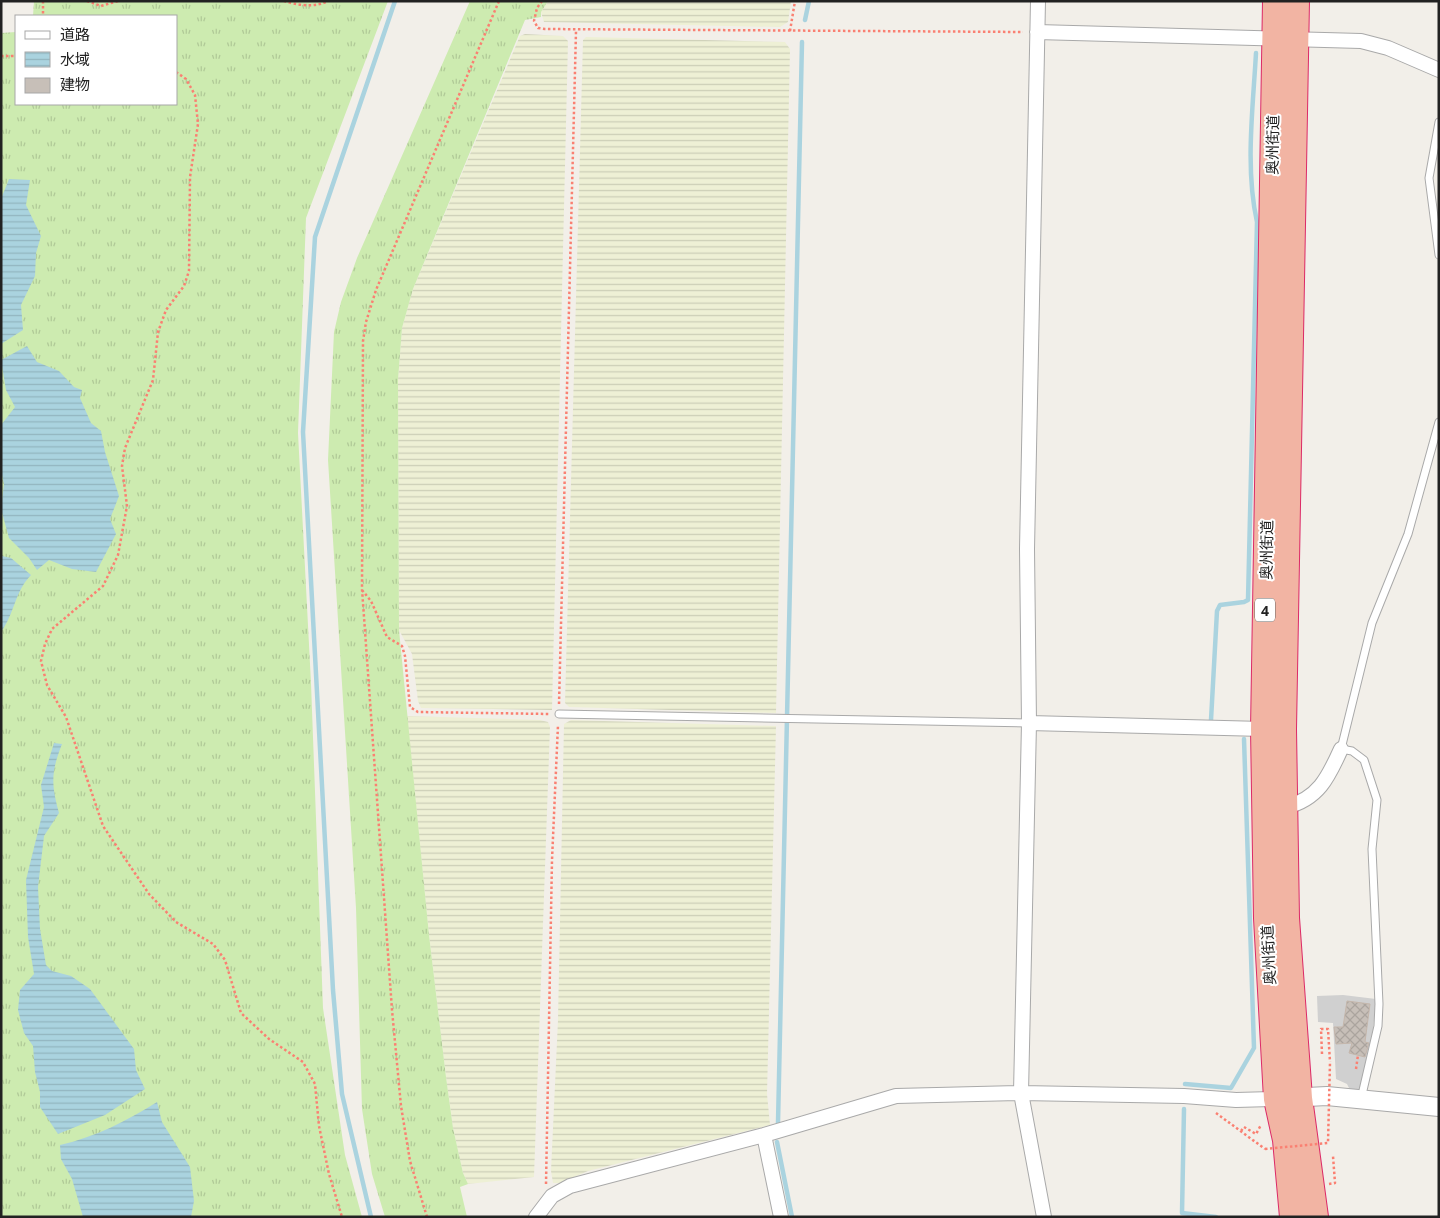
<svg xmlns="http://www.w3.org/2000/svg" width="1440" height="1218" viewBox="0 0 1440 1218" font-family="'Open Sans','Noto Sans JP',sans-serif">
<defs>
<pattern id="farmland-rules" width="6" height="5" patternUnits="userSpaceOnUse" patternTransform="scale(1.25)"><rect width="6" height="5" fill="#eef0d5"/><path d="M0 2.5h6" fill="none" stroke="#ccceb7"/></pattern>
<pattern id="grass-tufts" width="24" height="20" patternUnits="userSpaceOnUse" patternTransform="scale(1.25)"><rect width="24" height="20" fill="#cdebb0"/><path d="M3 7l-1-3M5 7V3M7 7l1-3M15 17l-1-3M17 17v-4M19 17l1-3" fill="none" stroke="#b0c997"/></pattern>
<pattern id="water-rules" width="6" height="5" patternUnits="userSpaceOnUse" patternTransform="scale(1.25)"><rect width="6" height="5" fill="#aad3df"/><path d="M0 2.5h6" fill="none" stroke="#92b5bf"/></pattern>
<pattern id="building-cross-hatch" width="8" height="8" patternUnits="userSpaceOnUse" patternTransform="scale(1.25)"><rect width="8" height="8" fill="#c7bfb8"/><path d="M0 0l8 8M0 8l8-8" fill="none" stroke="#aba49e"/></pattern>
</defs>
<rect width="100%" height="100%" fill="#f2efe9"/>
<!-- religious -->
<path fill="#d0d0d0" d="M1343,995L1376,999L1373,1030L1359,1091L1350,1090L1347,1084L1336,1079L1333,1023L1318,1022L1317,996Z"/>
<!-- farmland -->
<path fill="url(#farmland-rules)" d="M548,1H791L788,22L780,27L544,22L541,12Z
M525,34L563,36L568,41L552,710L421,708L418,701L412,654L399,630L398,380L402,328L413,289L520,36Z
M586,37L785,42L790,49L776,713L569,707L565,703L583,40Z
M407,716L540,720L548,722L550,727L534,1177L468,1184L463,1173L453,1128L446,1077L429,935Z
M571,720L776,726L767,1094L770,1125L588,1171L560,1183H553L551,1171L558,1020L564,724Z"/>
<!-- grass -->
<path fill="url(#grass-tufts)" d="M34,1H388L306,218L298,433L311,683L323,1008L345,1155L362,1217H1V33L16,32V104H176V16H33Z
M470,1H548L541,12V17L525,20L413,289L402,328L398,380L399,630L429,935L446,1077L453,1128L463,1173L468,1184L460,1187L467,1217H385L372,1174L362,1109L356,908L328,460L334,332L341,302L357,258Z"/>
<!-- water -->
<path fill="url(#water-rules)" d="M9,179L30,180L26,205L41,236L36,253L35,276L21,305L23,330L1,344V199Z
M27,346L37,362L59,371L74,387L82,390L80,398L91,423L101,431L105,452L119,496L110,519L116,534L96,572L72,569L49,560L37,570L29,558L9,538L1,509L4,484L1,470V425L15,407L6,390L1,360Z
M2,556L11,558L31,575C14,593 15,613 1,632Z
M54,743L62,744C51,772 51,784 59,813L44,836L38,887L40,929L46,965L52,971L71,976L90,989L134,1049L136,1070L145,1089L105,1115L58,1134L40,1107V1092L35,1072L33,1046L24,1033L18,1010L20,990L34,974L28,937L26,880L44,807L41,785Z
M157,1102L162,1122L190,1167L194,1201L191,1217H83L72,1179L61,1159L60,1145C95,1137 127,1121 157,1102Z"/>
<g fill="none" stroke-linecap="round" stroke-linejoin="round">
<!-- stream -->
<path stroke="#aad3df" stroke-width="4.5" d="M805,20L809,1
M1211,720L1217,611L1220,605L1244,602L1248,600L1257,222C1245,168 1253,108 1256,53
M1185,1084L1231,1088L1254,1048L1244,739
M1184,1109L1182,1213L1216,1217
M778,1123L802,42
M777,1142L792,1217
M371,1217L342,1094L333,990L303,432L315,237L395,1"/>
</g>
<!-- building -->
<path fill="url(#building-cross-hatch)" stroke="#c4b6ab" d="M1347,1001L1370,1004L1365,1042L1369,1043L1365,1057L1349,1053L1352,1043L1336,1044L1334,1027H1343Z"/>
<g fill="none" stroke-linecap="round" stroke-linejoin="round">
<!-- service casing -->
<g stroke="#a9a9a9" stroke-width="9">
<path id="service" d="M1439,122L1429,178L1439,255
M559,714L1029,723
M1361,1099L1378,1026L1379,1004L1372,849L1377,800L1364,760L1352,751L1341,749L1372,623L1408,534L1439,422"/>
</g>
<!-- minor casing -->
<g stroke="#a9a9a9" stroke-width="16">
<path id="minor" d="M1038,1L1027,549L1029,723L1021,1093L1044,1217
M1037,32L1361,41L1388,48L1439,70
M1029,723L1263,729
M1286,807C1318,799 1328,778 1341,749
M764,1135L781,1217
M536,1217L552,1196L570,1186L764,1135L896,1096L1021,1093L1184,1096L1236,1100L1276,1099"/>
</g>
<!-- tertiary casing -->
<g stroke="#a9a9a9" stroke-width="20">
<path id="tertiary" d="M1287,1098L1327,1096L1439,1107"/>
</g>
<!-- trunk casing -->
<g stroke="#dc2a67" stroke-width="26">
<path id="trunk" d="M1275,1L1263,729L1266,918L1276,1099L1285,1140L1292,1217
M1297,1L1284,729L1287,918L1300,1098L1316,1217"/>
</g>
<!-- path -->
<path stroke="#fa8072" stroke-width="2.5" stroke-dasharray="2.5 2.5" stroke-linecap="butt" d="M43,1V16
M87,1L101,6L118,1
M284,1C296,5 316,8 328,1
M542,1L537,8L534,21L538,28L545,29L1023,32
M790,31L795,1
M1,56H16
M176,72L186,79L195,95L198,124L190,177L189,271L184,286L166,310L158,332L153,380L125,448L122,466L127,506L118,555L103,586L52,629L45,644L41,661L47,685L66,717L103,826L149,894L176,922L213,944L225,960L241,1013L269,1039L303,1062L315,1084L319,1126L329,1174L342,1217
M362,590L371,601L387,637L402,646L405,656L410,707L418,712L550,714
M559,704L576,31
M1322,1054L1321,1029H1328L1330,1062
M1356,1069L1358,1055
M1216,1113L1265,1149
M1241,1131L1244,1127L1256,1134L1261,1125
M546,1184L552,860L558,725
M1329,1184L1335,1183L1333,1156
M427,1217L410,1161L401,1106L392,1010L362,589L363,341L366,322L376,290L499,1"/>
<!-- service -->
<use href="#service" stroke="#fff" stroke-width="7"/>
<!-- minor -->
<use href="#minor" stroke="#fff" stroke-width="14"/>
<!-- tertiary -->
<use href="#tertiary" stroke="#fff" stroke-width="18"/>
<!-- trunk -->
<use href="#trunk" stroke="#f2b4a3" stroke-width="24"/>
<!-- path-bridge -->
<path stroke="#fa8072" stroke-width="2.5" stroke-dasharray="2.5 2.5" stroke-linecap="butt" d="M1265,1149L1328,1143L1330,1062"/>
</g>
<g text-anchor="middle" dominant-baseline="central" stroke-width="4" stroke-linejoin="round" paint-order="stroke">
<!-- shield labels -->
<rect fill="#fff" stroke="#646464" stroke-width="1" x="1255" y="598.5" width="20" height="23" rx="4"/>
<g font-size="14" font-weight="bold" fill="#222">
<text x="1265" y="610">4</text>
</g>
<!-- street labels -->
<g font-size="15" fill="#222" stroke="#fff">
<text transform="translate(1272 145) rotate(-89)">奥州街道</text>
<text transform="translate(1266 550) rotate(-89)">奥州街道</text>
<text transform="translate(1268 955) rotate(-93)">奥州街道</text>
</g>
</g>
<!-- border -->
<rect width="1440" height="1218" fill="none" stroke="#222222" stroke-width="5"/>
<!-- legend -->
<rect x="15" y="15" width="162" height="90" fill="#ffffff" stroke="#a7a7a7"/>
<rect x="25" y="31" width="25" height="8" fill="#ffffff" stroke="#a7a7a7"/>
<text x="60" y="40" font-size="15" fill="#222222">道路</text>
<rect x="25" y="52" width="25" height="15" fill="url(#water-rules)" stroke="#a7a7a7"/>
<text x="60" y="65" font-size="15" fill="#222222">水域</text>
<rect x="25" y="78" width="25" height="15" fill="#c7bfb8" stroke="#a7a7a7"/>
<text x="60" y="90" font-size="15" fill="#222222">建物</text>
</svg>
